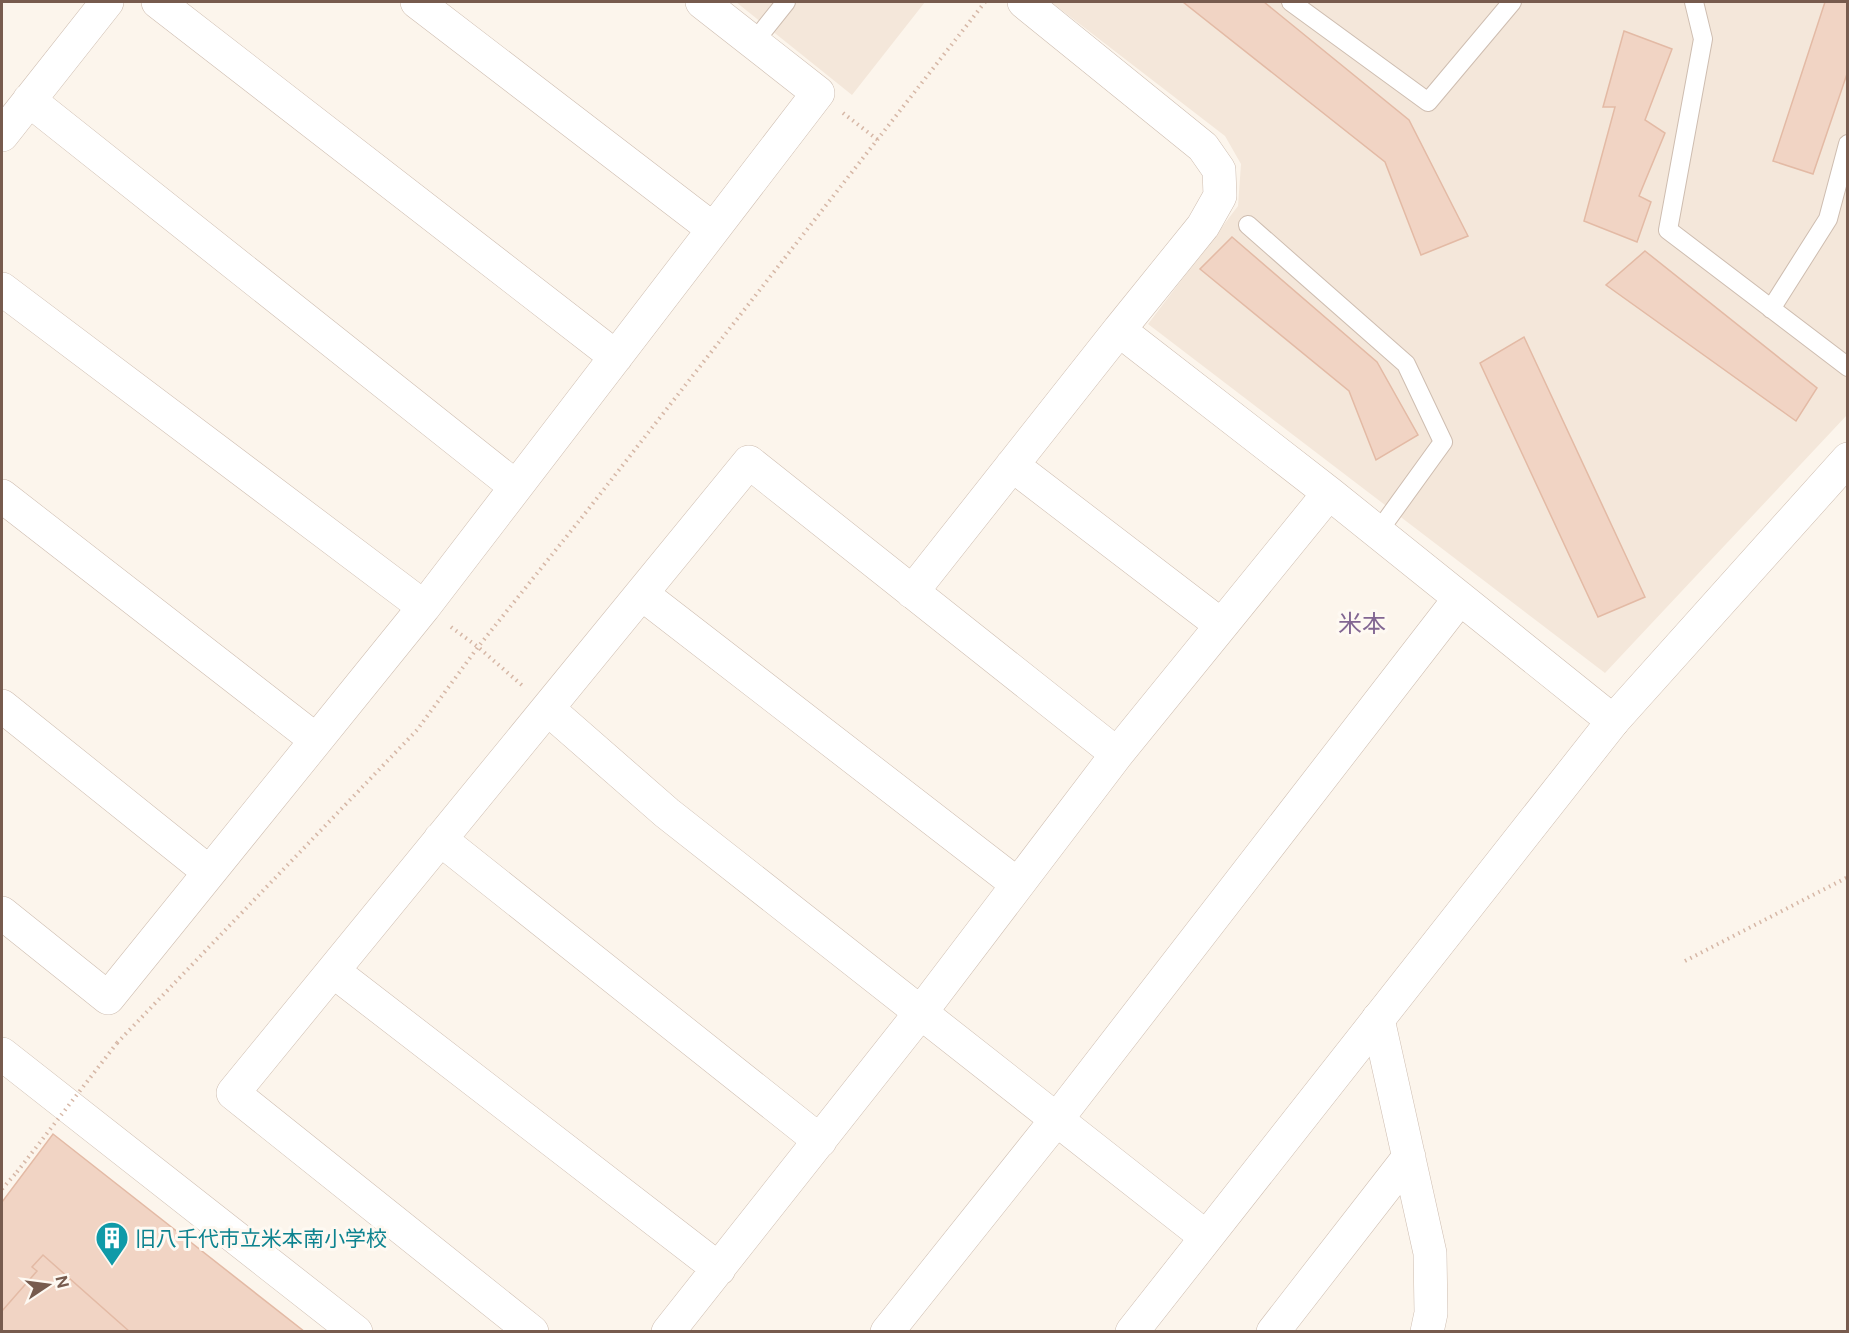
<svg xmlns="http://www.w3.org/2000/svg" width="1849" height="1333" viewBox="0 0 1849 1333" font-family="'Public Sans','Noto Sans JP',sans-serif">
<rect width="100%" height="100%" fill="#fcf5ec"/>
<!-- residential -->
<path fill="#f4e7da" d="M736,2H925L852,95Z
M1051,2H1847V415L1605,673L1148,324L1238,206L1241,164L1225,136Z"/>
<!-- building -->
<path fill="#f1d4c4" stroke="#e3baa5" stroke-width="1.5" d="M1183,2H1264L1409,120L1468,236L1421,255L1385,162Z
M1825,2H1848V71L1813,174L1773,161Z
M1624,31L1672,49L1645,120L1665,133L1639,196L1651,202L1637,242L1584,221L1615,107H1603Z
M1232,237L1377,362L1418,435L1376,460L1349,391L1200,269Z
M1645,251L1817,388L1796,421L1606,285Z
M1524,337L1645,597L1598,617L1480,363Z
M53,1134L305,1332H2V1202Z
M43,1255L130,1332H2V1311L37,1271L32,1267Z"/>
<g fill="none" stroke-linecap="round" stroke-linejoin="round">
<!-- service casing -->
<g stroke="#cebdb0" stroke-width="20">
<path id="service" d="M1291,2L1428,102L1512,2
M1694,2L1703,39L1668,230L1848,367
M754,42L786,2
M1248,225L1406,364L1443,442L1378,532
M1771,309L1828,219L1848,144"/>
</g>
<!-- minor casing -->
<g stroke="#cebdb0" stroke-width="34">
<path id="minor" d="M158,2L616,357
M417,2L713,229
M1024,2L1203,147L1219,170L1220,196L1203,226L1119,330L1329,493L1613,721
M29,100L516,487
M2,135L107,2
M2,289L424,607
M1012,465L1221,625
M2,496L316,740
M912,592L1119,330
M642,594L1017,884
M2,706L209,872
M548,709L667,813L1206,1237
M440,839L820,1141
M2,913L108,998L424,607L818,93L702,2
M333,971L719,1269
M1378,1019L1430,1253L1431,1313L1427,1332
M532,1332L233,1093L749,462L1117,754
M668,1332L921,1012L1117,754L1329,493
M887,1332L1057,1119L1460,598
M1273,1332L1409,1157"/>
</g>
<!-- tertiary casing -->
<g stroke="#cebdb0" stroke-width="34">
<path id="tertiary" d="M2,1054L356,1332
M1132,1332L1613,721L1848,459"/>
</g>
<!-- path -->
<path stroke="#d6b7a6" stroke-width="4" stroke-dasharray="1.5 4.5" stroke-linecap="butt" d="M843,113L878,140
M451,627L478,647L524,687
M1685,961L1848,877
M117,1043L417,730L478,647L583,516L985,2
M2,1189L17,1172"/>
<!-- service -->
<use href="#service" stroke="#fff" stroke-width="18"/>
<!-- minor -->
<use href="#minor" stroke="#fff" stroke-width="33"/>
<!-- tertiary -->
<use href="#tertiary" stroke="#fff" stroke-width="33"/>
<!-- path-bridge -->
<path stroke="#d6b7a6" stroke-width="4" stroke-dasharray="1.5 4.5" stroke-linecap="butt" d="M17,1172L117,1043"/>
</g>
<!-- icons -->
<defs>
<g id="building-pin" transform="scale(1.725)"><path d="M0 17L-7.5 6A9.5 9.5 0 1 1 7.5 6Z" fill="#0f9aa8" stroke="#fef9f2"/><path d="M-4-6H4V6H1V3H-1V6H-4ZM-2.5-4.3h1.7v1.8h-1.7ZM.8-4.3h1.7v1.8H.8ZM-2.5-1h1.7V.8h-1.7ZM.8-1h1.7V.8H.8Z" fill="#fff"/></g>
</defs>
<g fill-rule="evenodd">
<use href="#building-pin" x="112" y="1238"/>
</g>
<g text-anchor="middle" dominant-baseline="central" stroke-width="6" stroke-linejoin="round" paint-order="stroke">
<!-- culture labels -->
<g font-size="21" fill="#0d838f" stroke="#fef9f2" text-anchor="start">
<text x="135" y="1238">旧八千代市立米本南小学校</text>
</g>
<!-- quarter labels -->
<g font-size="24" fill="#826692" stroke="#fef9f2">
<text x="1362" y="623">米本</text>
</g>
</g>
<!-- border -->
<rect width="1849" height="1333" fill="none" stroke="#775b4e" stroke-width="6"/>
<!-- north arrow -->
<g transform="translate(48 1285) rotate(77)" stroke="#fef9f2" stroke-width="4.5" paint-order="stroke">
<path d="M0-4.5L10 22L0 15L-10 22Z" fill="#775b4e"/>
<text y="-9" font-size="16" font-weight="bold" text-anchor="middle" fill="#775b4e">N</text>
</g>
</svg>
